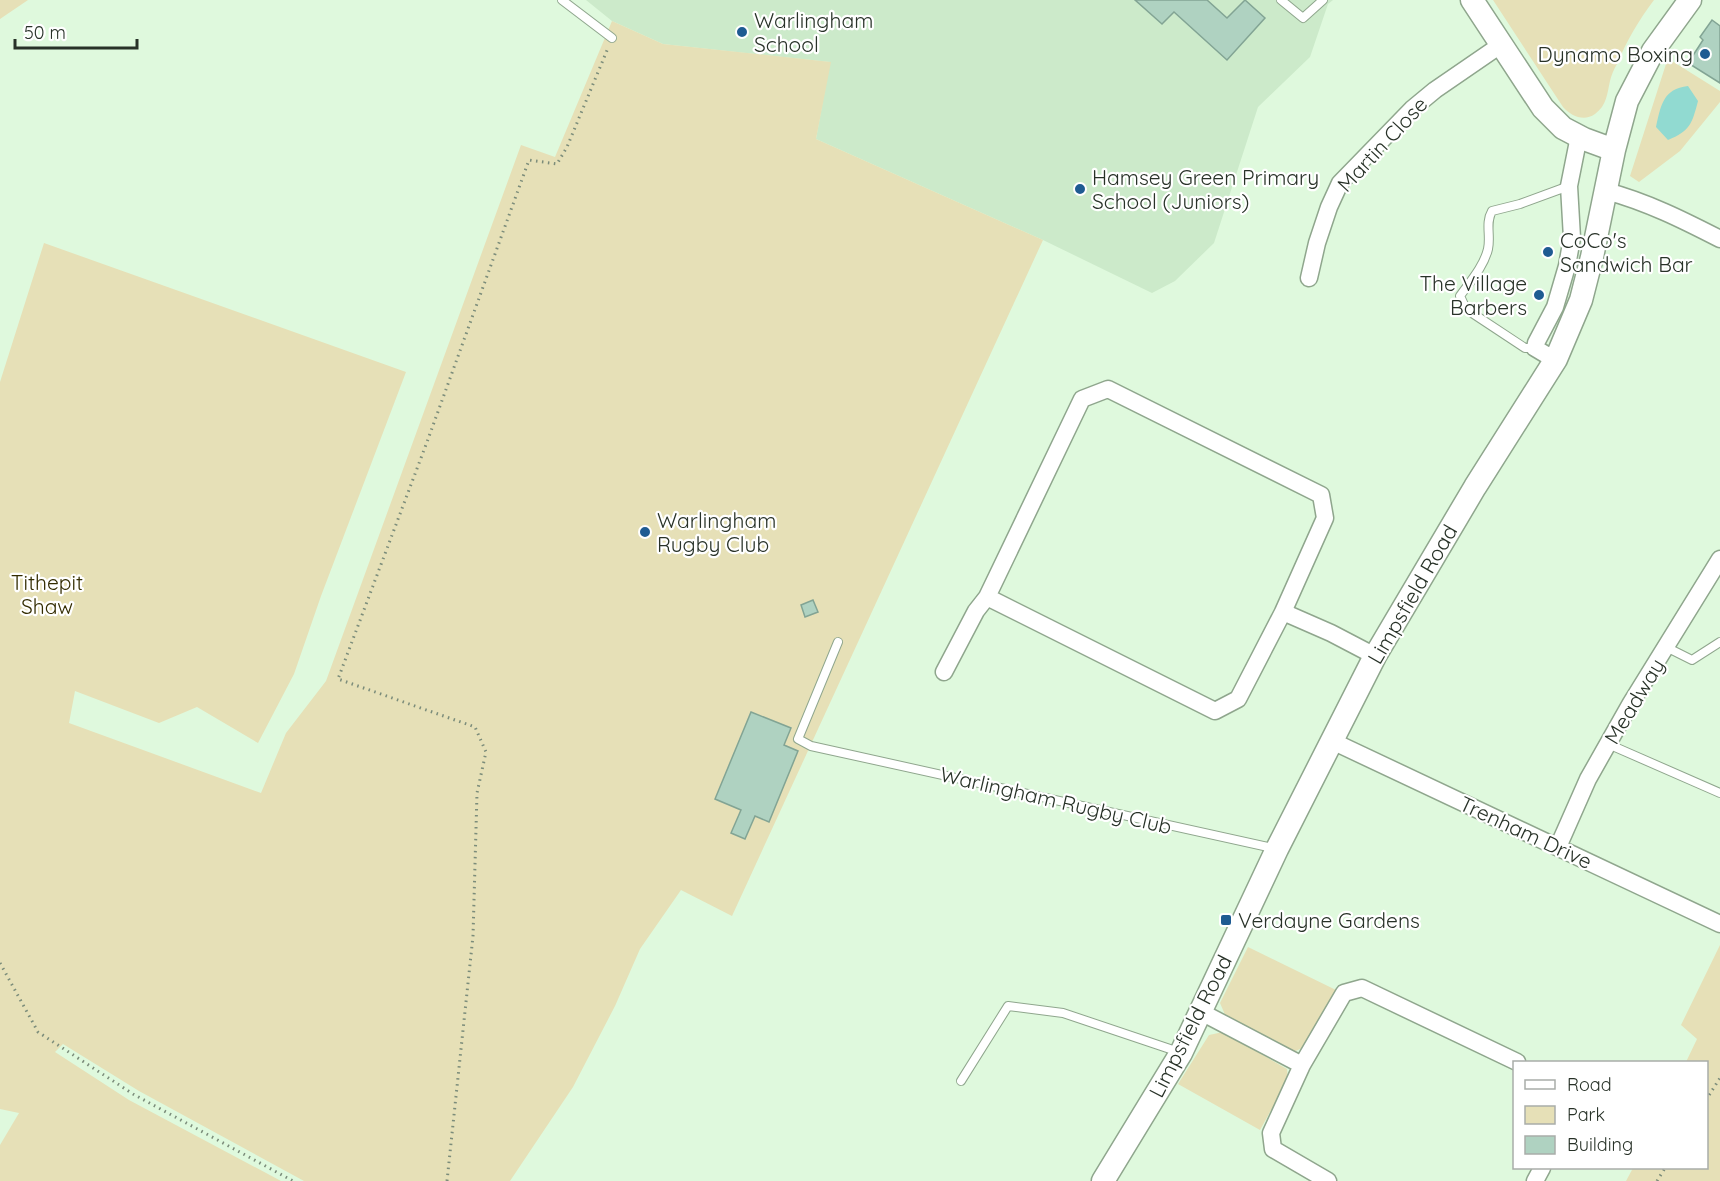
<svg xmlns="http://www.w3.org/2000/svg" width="1720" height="1181" viewBox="0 0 1720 1181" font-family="Quicksand,sans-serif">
<rect width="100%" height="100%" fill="#dff9dd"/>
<!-- built -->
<path fill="#cceaca" d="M586,0H1333L1328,4L1310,57L1258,107L1214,243L1175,281L1152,293L1043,240L816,139L830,62L663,44L612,21Z"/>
<!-- green -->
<path fill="#e6e0b7" d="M0,0H28L0,19Z
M1493,0H1654C1639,20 1627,40 1617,64C1614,69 1611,76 1610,81C1607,94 1607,105 1595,114C1584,122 1571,116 1563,107Z
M612,21L663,44L831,62L816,139L1043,240L732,916L681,890L640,949L615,1006L573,1087L510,1181H304L139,1091L63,1044L55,1052L129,1100L281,1181H0V1145L19,1113L0,1109V382L44,243L406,372L321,596L294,674L258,743L197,707L159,723L75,691L69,723L261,793L286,733L326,681L521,145L555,157Z
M1672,61L1720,91V102L1680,151L1639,182L1630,176L1666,64Z
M1720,945V1181H1626L1633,1168H1706V1062H1686L1697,1039L1681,1025Z
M1248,947L1336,990L1305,1047L1293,1052L1226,1017L1220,1003Z
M1223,1032L1287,1069L1288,1080L1260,1130L1178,1084L1209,1035Z"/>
<!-- water -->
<path fill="#91dad1" d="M1688,86L1698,101C1692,124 1690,131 1668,140L1656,127C1661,105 1663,89 1688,86Z"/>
<!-- building -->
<path fill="#afd2c1" stroke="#82a494" stroke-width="1.5" d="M1135,0H1207L1227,18L1245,0L1265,18L1227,60L1174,12L1162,24Z
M1712,20L1720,26V83L1688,63L1703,40L1700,37Z
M813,600L818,612L805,617L801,605Z
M751,712L791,728L784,745L798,751L769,822L755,816L745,839L731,833L741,810L715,799Z"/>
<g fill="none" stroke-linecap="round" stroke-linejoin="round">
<!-- lane casing -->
<g stroke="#8fa68d" stroke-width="10">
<path id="lane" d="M562,0L612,38
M1281,0L1303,18L1323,0
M1535,348H1525L1466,309L1460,296C1470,282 1484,266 1488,249C1491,236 1485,223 1492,211L1520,204L1569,186
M838,642L798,739L811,746L1277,849
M1666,647L1692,660L1720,642
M1608,744L1720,793
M961,1081L1008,1006L1063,1013L1179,1052"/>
</g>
<!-- street casing -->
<g stroke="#8fa68d" stroke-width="19">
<path id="street" d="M1606,191C1647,202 1683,220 1720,239
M1309,278L1317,243L1329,207L1340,183L1412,109L1435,90L1502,44
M1555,360L1535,348L1536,343L1555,307L1567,266L1572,238L1569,186L1579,136
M1283,612L1325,518L1321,495L1108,389L1082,399L987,597L1215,711L1238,699L1283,612L1331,633L1375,656
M944,672L976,611L987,597
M1332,741L1720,924
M1558,847L1588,779L1631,703L1720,559
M1201,1012L1302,1065
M1328,1181L1273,1149L1271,1133L1302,1065L1344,993L1362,988L1517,1062
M1535,1181L1542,1168"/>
</g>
<!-- secondary casing -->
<g stroke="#8fa68d" stroke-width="25">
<path id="secondary" d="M1472,0L1543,108L1563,128L1584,139L1614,150
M1103,1181L1181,1053L1277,849L1375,656L1475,487L1556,359L1581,300L1592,257L1614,150L1627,101L1653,51L1690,0"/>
</g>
<!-- path -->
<path stroke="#7b8c7a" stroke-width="3" stroke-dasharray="1.5 4.5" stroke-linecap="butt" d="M0,963L38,1032L133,1094L293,1181
M1706,1100L1720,1078
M447,1181L473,936L477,793L486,752L475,727L338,679L427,442L529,160L557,164L567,147L608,48
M1657,1181L1665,1168"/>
<!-- lane -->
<use href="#lane" stroke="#fff" stroke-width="8"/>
<!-- street -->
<use href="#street" stroke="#fff" stroke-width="16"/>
<!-- secondary -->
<use href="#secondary" stroke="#fff" stroke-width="22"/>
</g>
<!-- markers -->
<g fill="#1e5b92" stroke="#fff" stroke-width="2">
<circle cx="742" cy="32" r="6"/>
<circle cx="1705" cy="54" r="6"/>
<circle cx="1080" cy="189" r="6"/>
<circle cx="1548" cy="252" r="6"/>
<circle cx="1539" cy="295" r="6"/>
<circle cx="645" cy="532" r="6"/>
<rect x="1220" y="914" width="12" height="12" rx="3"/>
</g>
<g text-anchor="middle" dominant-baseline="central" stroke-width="4.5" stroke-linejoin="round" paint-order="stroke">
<!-- poi labels -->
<g font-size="21" fill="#283228" stroke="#fff" text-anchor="start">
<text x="754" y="20">Warlingham<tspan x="754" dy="24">School</tspan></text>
<text x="1693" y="54" text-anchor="end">Dynamo Boxing</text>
<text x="1092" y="177">Hamsey Green Primary<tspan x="1092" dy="24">School (Juniors)</tspan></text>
<text x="1560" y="240">CoCo's<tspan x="1560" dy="24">Sandwich Bar</tspan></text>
<text x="1527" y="283" text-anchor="end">The Village<tspan x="1527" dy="24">Barbers</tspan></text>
<text x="657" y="520">Warlingham<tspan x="657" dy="24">Rugby Club</tspan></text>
<text x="1238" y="920">Verdayne Gardens</text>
</g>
<!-- street labels -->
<g font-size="21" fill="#283228" stroke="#fff">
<text transform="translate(1382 144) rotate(-47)">Martin Close</text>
<text transform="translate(1412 594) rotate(-60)">Limpsfield Road</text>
<text transform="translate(1634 701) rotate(-59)">Meadway</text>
<text transform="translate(1056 800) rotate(13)">Warlingham Rugby Club</text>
<text transform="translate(1526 832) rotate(25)">Trenham Drive</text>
<text transform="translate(1190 1026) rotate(-63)">Limpsfield Road</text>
</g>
<!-- park labels -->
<g font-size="21" fill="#332c00" stroke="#fff">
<text x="47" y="582">Tithepit<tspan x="47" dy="24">Shaw</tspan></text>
</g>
</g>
<!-- legend -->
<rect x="1513" y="1061" width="195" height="108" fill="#ffffff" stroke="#a9ada9" stroke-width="1.5"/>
<rect x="1525" y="1080" width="30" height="9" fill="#ffffff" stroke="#a9ada9" stroke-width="1.5"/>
<text x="1567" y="1091" font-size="18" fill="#283228">Road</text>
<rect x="1525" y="1106" width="30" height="18" fill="#e6e0b7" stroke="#a9ada9" stroke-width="1.5"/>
<text x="1567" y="1121" font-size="18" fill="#283228">Park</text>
<rect x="1525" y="1136" width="30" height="18" fill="#afd2c1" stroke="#a9ada9" stroke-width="1.5"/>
<text x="1567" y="1151" font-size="18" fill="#283228">Building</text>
<!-- scale -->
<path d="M15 39v9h122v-9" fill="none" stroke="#283228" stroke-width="3"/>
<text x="24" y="39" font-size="18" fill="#283228" stroke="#ffffff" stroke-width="4.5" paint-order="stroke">50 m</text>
</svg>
